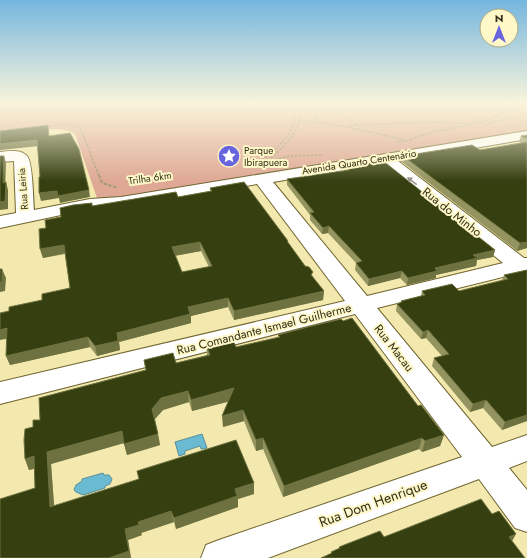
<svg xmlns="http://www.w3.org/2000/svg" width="527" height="558" viewBox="0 0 527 558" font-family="Jost,sans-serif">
<rect width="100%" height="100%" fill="#f3e9af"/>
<!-- green -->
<path fill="#dea895" d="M0,103H527V132L98,201L75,134C61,123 17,134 0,136Z"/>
<!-- water -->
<path fill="#6abad2" stroke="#59909a" d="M202,434L207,448L201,449L200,446L185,451V454L179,456L175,442Z
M103,473L104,475H109L112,479L110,484L105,486V488L83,495L76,492L74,490L76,485L82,481V479Z"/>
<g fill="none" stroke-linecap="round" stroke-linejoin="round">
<!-- minor casing -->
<g stroke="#6f652f" stroke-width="2">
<path id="minor" d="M527,131V139L398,161L524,258H527V271L377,308L492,447L527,435V461L509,468L527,490V532L515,528L479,479L268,558H201L206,545L219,540L462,457L355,314L0,404V382L345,301L257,184L121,207L75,212L0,228V216L16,213L14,161L0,162V152C8,151 21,149 27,156C33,162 33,200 34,210L90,199L121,197ZM381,164L503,263L367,296L273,182Z"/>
</g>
<!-- path-far1 -->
<path stroke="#a39b70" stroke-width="1.5" stroke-dasharray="2.5 1.5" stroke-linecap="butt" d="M324,103L357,125L348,126
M461,103L470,117L482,122
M299,121L313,122L324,103
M313,122L343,126L405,140
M357,125L438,122L471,124L482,122L508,110L527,107
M483,126L497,121L527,115
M46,127L66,124L80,127L99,176
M410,139L437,131L467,125
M397,142L412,140
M268,161C279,150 296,137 299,122C300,116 299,109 299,103
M259,163C271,152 290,139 294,122C295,116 294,109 295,103
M248,166L290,156L322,155"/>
<!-- path -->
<path stroke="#a39b70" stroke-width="2" stroke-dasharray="3.5 1.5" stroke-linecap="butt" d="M99,175L102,183L118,188"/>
<!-- minor -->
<use href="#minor" fill="#fff" fill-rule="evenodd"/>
</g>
<!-- wall -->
<path fill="#949460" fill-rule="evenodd" d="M527,135V248L517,251L402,162L403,156L480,150L521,143L519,142L521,136Z
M344,166L495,250L493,257L477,260L476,266L436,275V278L407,285L400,278L368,286L355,270L356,263L328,233L322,234L310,220V215L287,185V179L344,171Z
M210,188L288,243L324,291L323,300L234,320L228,307L191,316V323L119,342L120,350L97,356L90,347L10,365L6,356L9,311L42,300L70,288L65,254L43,258L40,249L46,228L61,217L92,206L178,197L210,191ZM201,251L209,267L182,272L175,256Z
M527,270V421L502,430L483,408L470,412L432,366L434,358L442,356L426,338L421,339L396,311L397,304L400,303L401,301L421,296L422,291H459L502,280L504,275Z
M278,335L418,406L444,435L440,446L422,452L419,449L283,497L263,449L256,451L244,421L223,427L229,401L192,411L189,402L163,410L155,419L160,445L127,455L124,443L51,464L54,505L254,494L238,499V507L176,529L174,522L141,533L142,535L128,540L131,558H0L35,488L34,469L29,470L25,459L33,427L40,420L146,370L144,360L176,363L207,355L206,344L236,347L278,337Z"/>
<!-- shaded-wall -->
<path fill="#6e7240" d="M37,140L39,146L0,150V144Z
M4,156L6,163L5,190L3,183Z
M6,182L8,190V209L0,210V202Z
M89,190L90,197L60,203L59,198L41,201L39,193L57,191Z
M329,226L328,233L322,234L323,228Z
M200,242L201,251L173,256L172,247Z
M527,242V248L517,251L520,243Z
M64,245L66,253L43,258L40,249Z
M495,250L493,257L477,260L476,266L436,275V278L407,285L408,278L473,255Z
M2,269L6,278L5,291L0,292V282Z
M402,271L400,278L368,286L369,279Z
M324,291L323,300L234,320V311Z
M228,298V307L191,316V323L119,342L120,350L97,356L95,346L117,333L188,307Z
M7,328L11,338L0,340V330Z
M428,330L426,338L421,339L423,332Z
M88,337L90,347L10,365L6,356Z
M234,388L235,400L192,411L191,400Z
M188,391L189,402L163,410L154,420L152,409L161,398Z
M486,400L483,408L470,412L473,404Z
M243,410L244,421L223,427L222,416Z
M527,415V421L502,430L505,422Z
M122,431L124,443L51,464L55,518L50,507L47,452Z
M158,434L160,445L127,455L124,444Z
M444,435L440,446L422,452L425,441Z
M263,438V449L256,451V440Z
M422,438L419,449L283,497L284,486Z
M34,456L39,467L29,470L25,459Z
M254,483V494L238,499V507L176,529L174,518L235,489Z
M171,511L174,522L141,533L142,535L128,540L131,558H109L125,529L138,522Z
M516,534L510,545L509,537Z"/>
<!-- building -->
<path fill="#353f10" stroke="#6e7240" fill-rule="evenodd" d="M48,125L49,136L70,133L79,149L89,190L58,196L57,191L39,193V177H40L37,140L0,144V131Z
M527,135V139L521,136Z
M527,142V242L520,243L403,156L472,145L480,150Z
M0,156H4L3,183L6,182L5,201L0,202Z
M382,160L495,250L473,255L478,258L435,268L437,271L408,278L402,271L369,279L356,263L362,261L329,226L323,228L310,213L314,212L287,179L349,170L344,166Z
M244,182L288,241H287L305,266L309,267L313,272L311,275L324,291L234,311L228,298L188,307L190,314L117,333L118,341L95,346L88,337L6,356L7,328L0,330V313L9,311V307L42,300V294L70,288L64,245L40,249L39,229L46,228L45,220L61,217L60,208L73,205L92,203V206L176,192L178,197L212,191L210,188ZM200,242L212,266L182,272L172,247Z
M0,269H2V282H0Z
M527,270V415L505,422L486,400L473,404L434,358L449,354L428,330L423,332L397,304L402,302L401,301L425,295L422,291L452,284L459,291L508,279L504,275Z
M352,318L418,406L421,405L444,435L425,441L422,438L284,486L263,438L256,440L243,410L222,416L234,388L191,400L188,391L161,398L152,409L158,434L124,444L122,431L47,452L50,507L139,479L137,471L236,440L254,483L235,489L237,496L174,518L171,511L138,522L139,525L125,529L129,551L109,558H0V499L35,488L34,456L25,459L24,440L25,429L33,427V420H40L39,398L146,370L144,360L173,353L176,363L210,355L206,344L232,338L236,347L280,337L278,335L308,327L341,319L343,321Z
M481,499L492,514L499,511L516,534L509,537L525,558H321L332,553L331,552L340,548L339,547L380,531L384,537Z"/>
<!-- one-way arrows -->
<defs><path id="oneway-solid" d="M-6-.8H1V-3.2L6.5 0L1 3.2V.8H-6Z"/></defs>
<use fill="#98968b" href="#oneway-solid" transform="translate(412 181) rotate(-142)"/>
<!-- sky -->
<linearGradient id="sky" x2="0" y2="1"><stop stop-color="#75b6df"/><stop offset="0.57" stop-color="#faf5db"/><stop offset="1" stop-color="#faf5db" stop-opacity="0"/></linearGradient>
<rect width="527" height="181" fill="url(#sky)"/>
<!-- icons -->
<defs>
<g id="sight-disc" transform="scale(1.15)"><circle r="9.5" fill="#6764de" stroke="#fef7c8"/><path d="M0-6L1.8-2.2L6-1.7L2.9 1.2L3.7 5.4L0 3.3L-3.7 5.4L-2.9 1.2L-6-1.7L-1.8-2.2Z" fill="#fff"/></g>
</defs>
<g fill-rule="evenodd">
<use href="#sight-disc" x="229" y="156"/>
</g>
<g text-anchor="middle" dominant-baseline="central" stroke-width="4" stroke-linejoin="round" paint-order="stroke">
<!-- far-poi labels -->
<g font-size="10" fill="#322e17" stroke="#fef7c8" text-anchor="start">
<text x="244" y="150">Parque<tspan x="244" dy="12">Ibirapuera</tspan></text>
</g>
<!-- far-street labels -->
<g font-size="10" fill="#322e17" stroke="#fef7c8">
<text transform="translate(359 162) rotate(-9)">Avenida Quarto Centenário</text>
<text transform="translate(150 178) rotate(-8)">Trilha 6km</text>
<text transform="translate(23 189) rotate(-94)">Rua Leiria</text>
</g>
<!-- street labels -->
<g font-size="12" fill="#322e17" stroke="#fef7c8">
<text transform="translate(452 212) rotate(38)">Rua do Minho</text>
<text transform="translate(264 329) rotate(-14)">Rua Comandante Ismael Guilherme</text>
<text transform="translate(394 348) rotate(52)">Rua Macau</text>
</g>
<!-- near-street labels -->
<g font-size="14" fill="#322e17" stroke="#fef7c8">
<text transform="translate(373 503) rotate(-20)">Rua Dom Henrique</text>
</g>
</g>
<!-- north arrow -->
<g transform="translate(499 28)"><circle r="19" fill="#fef7c8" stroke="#aca781"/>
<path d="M0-3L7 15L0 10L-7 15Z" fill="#6764de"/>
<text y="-6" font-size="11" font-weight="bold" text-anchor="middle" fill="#322e17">N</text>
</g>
</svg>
